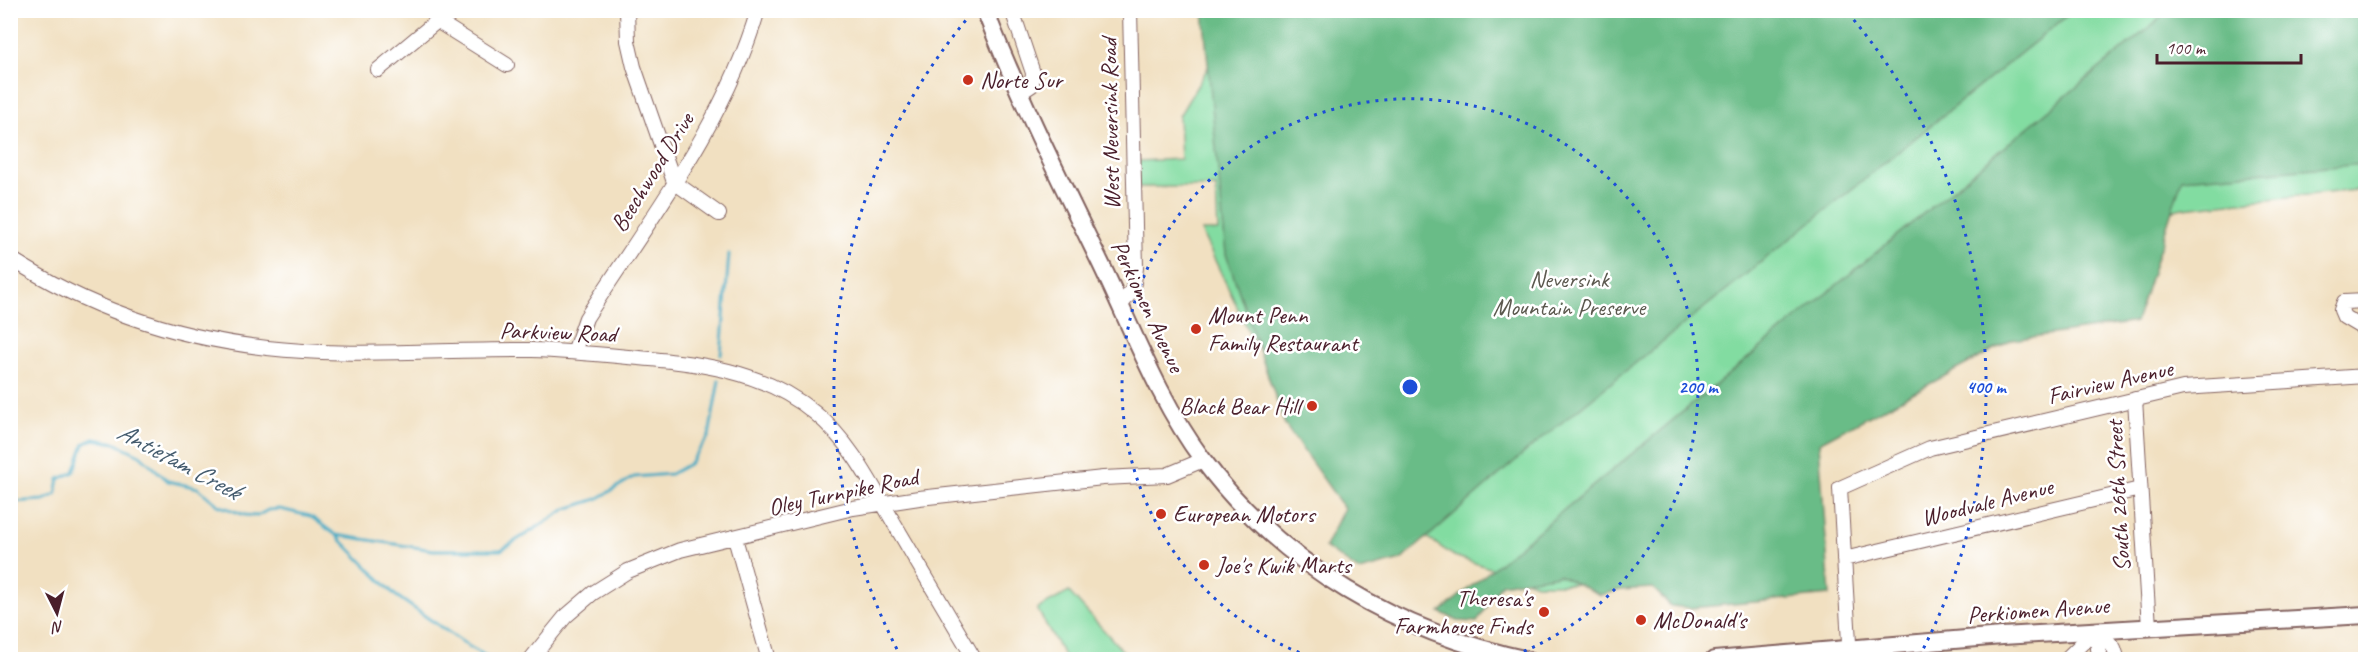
<svg xmlns="http://www.w3.org/2000/svg" width="2376" height="670" viewBox="0 0 2376 670" font-family="Caveat,sans-serif">
<rect width="100%" height="100%" fill="#fff"/>
<filter id="ink" filterUnits="userSpaceOnUse"><feTurbulence type="fractalNoise" baseFrequency=".0167" numOctaves="2"/><feDisplacementMap in="SourceGraphic" scale="12" xChannelSelector="R" yChannelSelector="G"/><feConvolveMatrix kernelMatrix="1 2 1 2 8 2 1 2 1" color-interpolation-filters="sRGB"/></filter>
<filter id="wash" filterUnits="userSpaceOnUse"><feTurbulence type="fractalNoise" baseFrequency=".008" numOctaves="4" result="noise"/><feDisplacementMap in="SourceGraphic" scale="24" xChannelSelector="R" yChannelSelector="G"/><feGaussianBlur stdDeviation="1.35" result="paint"/><feColorMatrix in="noise" values="0 0 0 0 0 0 0 0 0 0 0 0 0 0 0 0 0 1.4 0 .05"/><feComposite in="paint" operator="in"/></filter>
<g filter="url(#wash)">
<rect width="100%" height="100%" fill="#f1e0c1"/>
<!-- green -->
<path fill="#82dca1" stroke="#667e66" stroke-width="1.5" d="M1242,11H2365V189L2183,208L1925,264L1595,584H1537L1454,556L1339,477L1251,336L1201,231H1218L1216,187H1138V161L1181,159L1179,116Z
M1069,592L1130,659H1066L1037,609Z"/>
<!-- forest -->
<path fill="#69bc87" stroke="#5a6e59" stroke-width="1.5" d="M1203,11V10L2073,11L1530,448L1401,560L1359,571L1325,547L1344,508L1285,425L1226,254Z
M2169,11H2365V164L2182,179L2136,322L2012,340L1819,443L1830,595L1691,608L1671,606L1653,588L1620,590L1600,595L1559,575L1501,584L1477,622L1458,621L1440,612Z"/>
<g fill="none" stroke-linecap="round" stroke-linejoin="round">
<!-- stream -->
<path stroke="#42a9c2" stroke-width="3" d="M721,355L729,254
M10,502L44,500L56,494L59,479L74,472L84,444L94,439L115,443L140,455L168,481L198,488L218,505L245,515L257,516L268,510L280,509L310,516L336,535L395,595L468,646L493,660
M337,535L433,550H501L566,509L597,499L634,477L671,474L689,464L709,436L719,380
M478,660L481,653"/>
</g>
</g>
<g filter="url(#ink)">
<g fill="none" stroke-linecap="round" stroke-linejoin="round">
<!-- minor casing -->
<g stroke="#846360" stroke-width="16">
<path id="minor" d="M627,10L628,41L634,67L674,182L719,214
M1012,10L1033,73L1032,85L1020,93
M437,21L507,65
M378,70L437,21L446,10
M10,258C104,319 211,348 322,352C392,355 462,349 532,350C564,351 596,354 628,357C696,363 760,368 815,413C850,441 872,485 894,523C921,568 948,614 975,660
M2366,301L2344,302L2341,310L2344,317L2366,330
M1121,305L1133,289L1136,268L1130,10
M574,352L586,318C649,220 725,123 758,10
M2135,399L2149,627
M735,538L769,660
M1844,559L2140,489
M2097,629L2114,648L2118,660
M2097,629L2098,649L2102,660
M530,660L565,617L593,593L628,571L680,550L853,508L919,498L1103,478L1167,475L1203,460
M1850,660L1840,488L1930,448L2183,388L2366,376
M2065,660L2097,629"/>
</g>
<!-- major casing -->
<g stroke="#846360" stroke-width="20">
<path id="major" d="M985,10C1018,96 1060,180 1100,262C1132,328 1159,401 1203,460C1282,566 1399,633 1528,660
M1714,660L2002,636L2366,615"/>
</g>
<!-- minor -->
<use href="#minor" stroke="#fff" stroke-width="14"/>
<!-- major -->
<use href="#major" stroke="#fff" stroke-width="16"/>
</g>
</g>
<!-- distance rings -->
<g fill="none" stroke="#1d4ed8" stroke-width="3" stroke-dasharray="3 6">
<path d="M1316 659A288 288 0 1 1 1504 659"/>
<path d="M901 657A576 576 0 0 1 972 13M1848 13A576 576 0 0 1 1919 657"/>
</g>
<!-- markers -->
<g fill="#c8321e" stroke="#fff" stroke-width="2">
<circle cx="968" cy="80" r="6"/>
<circle cx="1196" cy="329" r="6"/>
<circle cx="1312" cy="406" r="6"/>
<circle cx="1161" cy="514" r="6"/>
<circle cx="1204" cy="565" r="6"/>
<circle cx="1544" cy="612" r="6"/>
<circle cx="1641" cy="620" r="6"/>
</g>
<g text-anchor="middle" dominant-baseline="central" stroke-width="5" stroke-linejoin="round" paint-order="stroke">
<!-- poi labels -->
<g font-size="24" fill="#4a1f2b" stroke="#fff" text-anchor="start">
<text x="980" y="80">Norte Sur</text>
<text x="1208" y="315">Mount Penn<tspan x="1208" dy="28">Family Restaurant</tspan></text>
<text x="1300" y="406" text-anchor="end">Black Bear Hill</text>
<text x="1173" y="514">European Motors</text>
<text x="1216" y="565">Joe's Kwik Marts</text>
<text x="1532" y="598" text-anchor="end">Theresa's<tspan x="1532" dy="28">Farmhouse Finds</tspan></text>
<text x="1653" y="620">McDonald's</text>
</g>
<!-- street labels -->
<g font-size="24" fill="#4a1f2b" stroke="#fff">
<text transform="translate(1110 124) rotate(-91)">West Neversink Road</text>
<text transform="translate(652 172) rotate(-58)">Beechwood Drive</text>
<text transform="translate(1148 306) rotate(65)">Perkiomen Avenue</text>
<text transform="translate(558 332) rotate(2)">Parkview Road</text>
<text transform="translate(2110 382) rotate(-13)">Fairview Avenue</text>
<text transform="translate(843 492) rotate(-12)">Oley Turnpike Road</text>
<text transform="translate(2118 496) rotate(-93)">South 26th Street</text>
<text transform="translate(1987 502) rotate(-14)">Woodvale Avenue</text>
<text transform="translate(2038 610) rotate(-4)">Perkiomen Avenue</text>
</g>
<!-- park labels -->
<g font-size="24" fill="#5b584e" stroke="#fff">
<text x="1569" y="279">Neversink<tspan x="1569" dy="28">Mountain Preserve</tspan></text>
</g>
<!-- water labels -->
<g font-size="26" font-style="italic" fill="#465d6f" stroke="#fff">
<text transform="translate(179 461) rotate(28)">Antietam Creek</text>
</g>
</g>
<circle cx="1410" cy="387" r="9" fill="#1d4ed8" stroke="#fff" stroke-width="3"/>
<g font-size="18" text-anchor="middle" font-weight="bold" fill="#1d4ed8" stroke="#fff" stroke-width="5" stroke-linejoin="round" paint-order="stroke">
<text x="1698" y="393">200 m</text>
<text x="1986" y="393">400 m</text>
</g>
<!-- margin -->
<rect width="2376" height="670" fill="none" stroke="#fff" stroke-width="36"/>
<!-- north arrow -->
<g transform="translate(57 613) rotate(174)" stroke="#ffffff" stroke-width="4.5" paint-order="stroke">
<path d="M0-4.5L10 22L0 15L-10 22Z" fill="#4a1f2b"/>
<text y="-9" font-size="16" font-weight="bold" text-anchor="middle" fill="#4a1f2b">N</text>
</g>
<!-- scale -->
<path d="M2157 54v9h144v-9" fill="none" stroke="#4a1f2b" stroke-width="3"/>
<text x="2166" y="54" font-size="18" fill="#4a1f2b" stroke="#ffffff" stroke-width="4.5" paint-order="stroke">100 m</text>
</svg>
